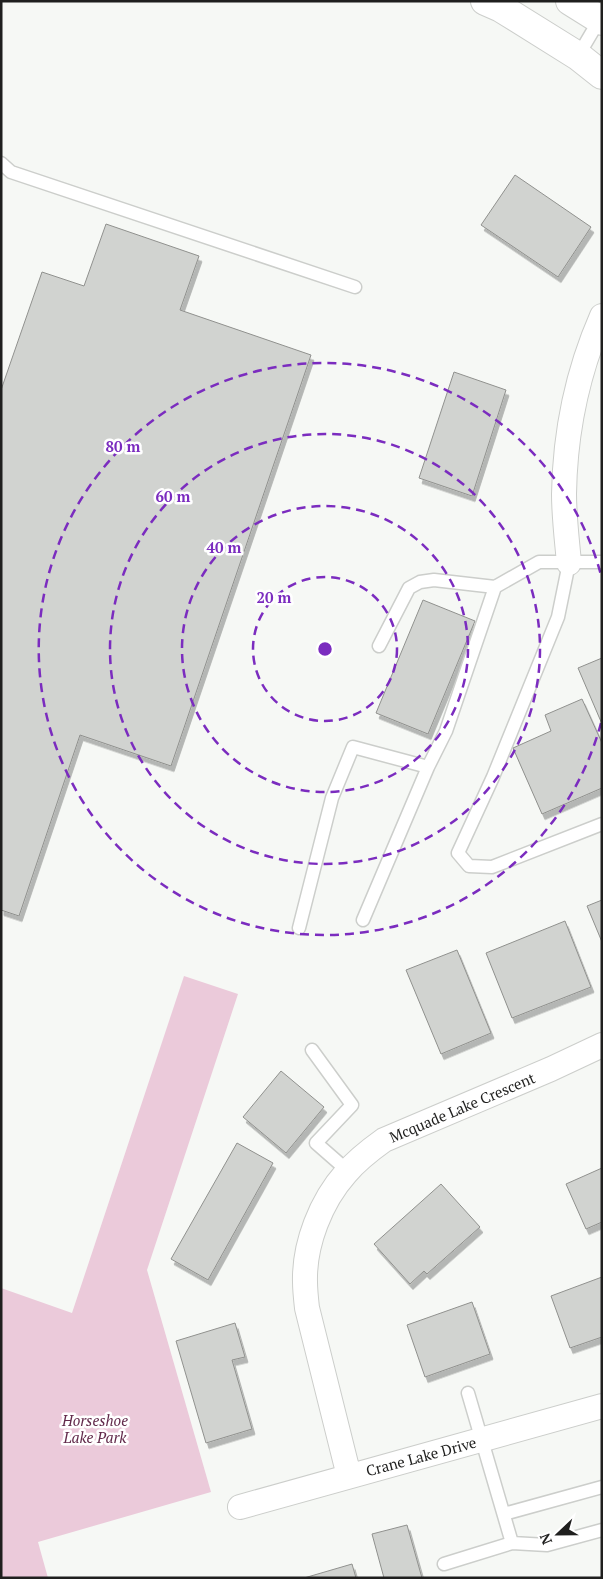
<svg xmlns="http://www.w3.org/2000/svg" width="603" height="1579" viewBox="0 0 603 1579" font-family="'PT Serif',serif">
<defs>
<filter id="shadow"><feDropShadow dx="3" dy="5.5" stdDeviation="0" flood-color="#0004"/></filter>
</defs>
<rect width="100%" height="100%" fill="#f6f8f5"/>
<!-- green -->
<path fill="#ebcada" d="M184,976L238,994L147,1270L211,1492L38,1542L48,1578H1V1288L72,1313Z"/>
<!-- building -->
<path fill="#d1d3d0" stroke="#90918e" filter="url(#shadow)" d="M515,175L591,227L558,277L481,225Z
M106,224L199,256L180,310L311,355L171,766L80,735L19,916L1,910V390L42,272L84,286Z
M454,372L506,390L472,496L419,478Z
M423,600L475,621L428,734L376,713Z
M602,658V724L578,668Z
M582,699L602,743V788L542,814L513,748L551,731L545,715Z
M602,900V942L587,906Z
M565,921L591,987L512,1018L486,953Z
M457,950L491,1033L441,1054L406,970Z
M281,1071L324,1107L286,1153L243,1117Z
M237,1143L273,1163L208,1280L171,1259Z
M602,1168V1222L586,1229L566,1184Z
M441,1184L480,1227L427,1274L424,1271L410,1284L374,1244Z
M602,1277V1337L570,1348L551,1296Z
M472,1302L490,1354L425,1377L407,1325Z
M235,1323L245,1357L232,1360L252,1429L206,1443L176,1341Z
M407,1525L422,1578H384L372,1534Z
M352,1564L356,1578H304Z"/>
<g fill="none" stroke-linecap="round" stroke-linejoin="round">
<!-- lane casing -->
<g stroke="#cccecb" stroke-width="15">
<path id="lane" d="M578,56L601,17
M1,163L11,172L355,287
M569,563L558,617L493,777L458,853L469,866L492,867L602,824
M379,646L409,588L420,582L434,580L495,587
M363,920L428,767L446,731L495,587L539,562H602
M299,928L332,798L353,747L428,767
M312,1050L352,1105L316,1143L348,1171
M468,1393L512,1543
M504,1514L602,1487
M444,1564L512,1543L547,1545L602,1530"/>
</g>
<!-- street casing -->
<g stroke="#cccecb" stroke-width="26">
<path id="street" d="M569,563C567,540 564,517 564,494C565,433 577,373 602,316
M349,1476L307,1308C306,1299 305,1290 305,1282C304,1244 321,1201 346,1173C357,1160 370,1150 384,1140L551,1069L602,1045
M240,1507L602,1406"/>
</g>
<!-- secondary casing -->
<g stroke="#cccecb" stroke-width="30">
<path id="secondary" d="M485,1L501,8L578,56L602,75
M570,1L602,21"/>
</g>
<!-- lane -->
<use href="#lane" stroke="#fff" stroke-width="12"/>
<!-- street -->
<use href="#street" stroke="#fff" stroke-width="24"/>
<!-- secondary -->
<use href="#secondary" stroke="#fff" stroke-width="28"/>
</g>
<!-- distance rings -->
<g fill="none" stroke="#7b2cbf" stroke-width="2.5" stroke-dasharray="9 6">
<circle cx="325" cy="649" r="72"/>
<circle cx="325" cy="649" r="143"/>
<circle cx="325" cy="649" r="215"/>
<path d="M601 723A286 286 0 1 1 601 575"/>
</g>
<g text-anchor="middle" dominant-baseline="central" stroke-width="5" stroke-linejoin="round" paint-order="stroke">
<!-- street labels -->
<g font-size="15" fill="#1f1f1e" stroke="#fff">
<text transform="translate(462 1107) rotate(-23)">Mcquade Lake Crescent</text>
<text transform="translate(421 1456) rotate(-15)">Crane Lake Drive</text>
</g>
<!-- park labels -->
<g font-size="15" font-style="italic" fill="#622a4b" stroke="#fff">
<text x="95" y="1420">Horseshoe<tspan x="95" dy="17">Lake Park</tspan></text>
</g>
</g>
<circle cx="325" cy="649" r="8" fill="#7b2cbf" stroke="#fff" stroke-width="2.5"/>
<g font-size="15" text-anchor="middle" font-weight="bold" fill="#7b2cbf" stroke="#fff" stroke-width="5" stroke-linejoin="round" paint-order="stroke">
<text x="123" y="452">80 m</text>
<text x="173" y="502">60 m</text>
<text x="224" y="553">40 m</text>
<text x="274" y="603">20 m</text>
</g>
<!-- border -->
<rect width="603" height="1579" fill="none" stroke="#1f1f1e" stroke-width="5"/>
<!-- north arrow -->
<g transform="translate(558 1534) rotate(248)" stroke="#ffffff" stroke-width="4" paint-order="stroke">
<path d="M0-4L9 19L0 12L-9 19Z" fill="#1f1f1e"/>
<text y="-8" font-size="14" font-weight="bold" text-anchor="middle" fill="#1f1f1e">N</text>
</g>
</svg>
